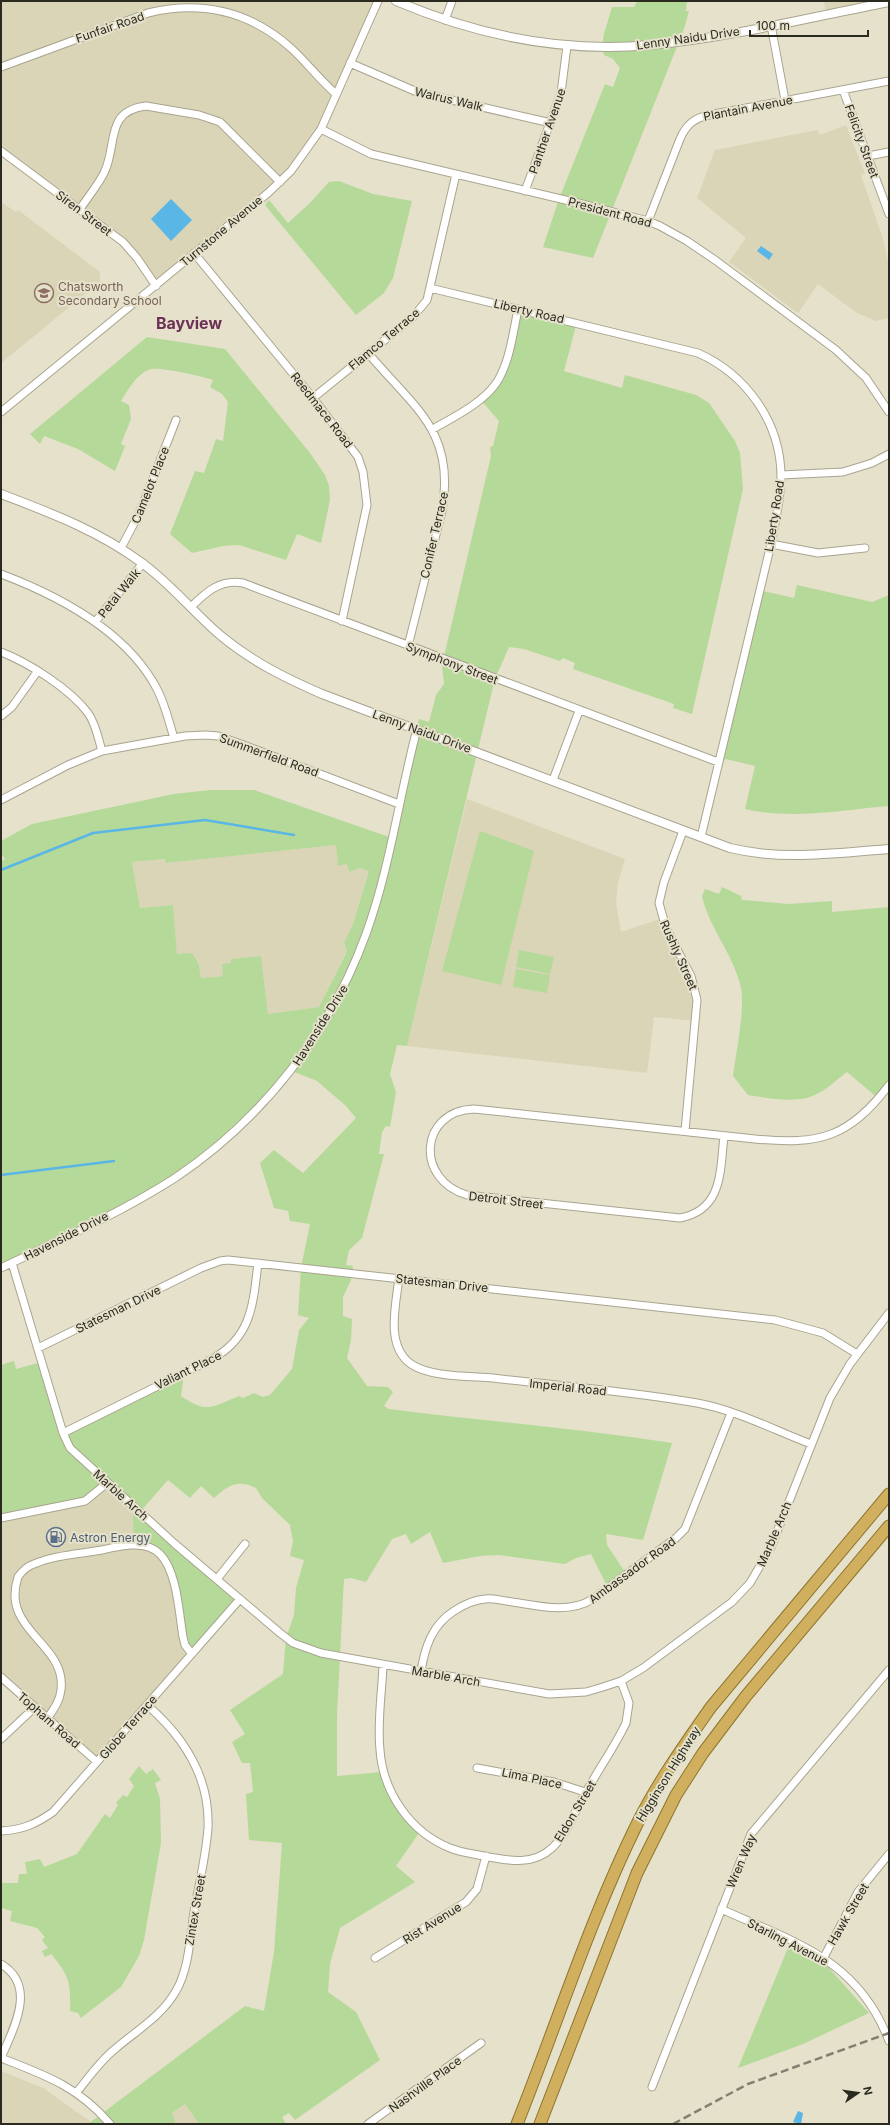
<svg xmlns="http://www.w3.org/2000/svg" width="890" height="2125" viewBox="0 0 890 2125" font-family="Inter,sans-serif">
<rect width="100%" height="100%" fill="#e5e1ca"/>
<!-- built -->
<path fill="#dbd5b7" d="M1,1H379L321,129L291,172L156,286L123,242L1,151Z
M824,1H889L826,15Z
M846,125L865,174L861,175L884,242L889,266V318L876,321L857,313L818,284L798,313L729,262L746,238L697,198L715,150L817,130L820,135Z
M1,202L16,212L18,210L100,272V282L1,363Z
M467,799L625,859L618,882L616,903L621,932L663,918L691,975L697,1021L654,1017L647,1073L407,1046Z
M336,845L350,872L360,868L369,871L353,924L344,943L347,950L319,1007L268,1014L261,956L232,959V963L223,976L201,978L199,965L177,954L173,905L140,908L132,862L166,859V863Z
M108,1483L139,1512L148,1547L167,1564L192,1654L98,1762L1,1677V1518Z
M1,2071L43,2088L91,2122L88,2124H1Z
M185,2104L199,2124H175L172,2113Z"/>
<!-- green -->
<path fill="#b5d999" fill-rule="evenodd" d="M637,1H687L686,11H689L684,29L593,258L543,247L559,199L605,84L613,87L620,68L613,59L604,55L602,47L604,34L612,7H634Z
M339,181L373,194L412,201L393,278L384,293L356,315L265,205L269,200L288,223L310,203L329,182Z
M518,309L577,322L564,371L622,388L625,375L696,395L709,403L735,441L740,453L743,489L692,714L673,708L674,704L573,669L575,663L563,658L560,661L524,649L509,647L495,679L486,716L407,1046L397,1045L390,1074L396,1092L390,1127L386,1126L382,1132L379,1154H384L362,1238L349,1250L346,1265L353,1266L351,1280L343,1297V1316L352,1319L351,1340L347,1358L367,1386L388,1387L393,1392L384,1406L389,1409C483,1421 578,1428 672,1443L643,1540L606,1534L607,1545L627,1575L608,1588L591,1554L576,1558L565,1564L499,1555L480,1556L443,1563L430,1532L411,1544L406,1534L392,1539L366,1582L351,1578L344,1579L337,1714V1776L383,1772L387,1784L421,1830L396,1866L415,1882L340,1928L330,1964L328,1992L356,2012L380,2060L295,2120L289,2113L282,2117L286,2124H199L185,2104L172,2113L175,2122L173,2124H88L245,2006L264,2011L274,1952L282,1843L249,1840L246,1794L253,1792L250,1763H242L232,1742L245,1734L230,1710L283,1674L286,1638L294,1615L296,1588L304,1560L290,1556L293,1541L290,1525L262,1498L256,1488C238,1479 228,1485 214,1498L201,1486L190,1498L168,1480L140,1512L240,1600L192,1654L187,1649L172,1577L159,1554L134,1545L133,1514L139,1513L108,1484L91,1498L1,1518V1365L14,1361L16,1369L42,1362L63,1433L180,1374L183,1381L181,1396C207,1414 212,1407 239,1396L243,1398L254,1393L263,1397L270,1395L292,1369L299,1330L309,1318L298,1315L301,1268L310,1224L290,1221L288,1211L274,1208L260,1163L274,1150L303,1173L356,1118L345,1105L317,1081L292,1071L270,1098L173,1179L1,1269V861L5,859L1,853V841L32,824L174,794L210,790H254L392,838L419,719L429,722L436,695L444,684L442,665L491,456L490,447L493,446L499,421L481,400L497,383ZM336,845L338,866L346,864L350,872L360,868L369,871L353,924L344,943L347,951L319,1007L268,1014L261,956L231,959V963L222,964L223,976L201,978L199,965L192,953L177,954L173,905L140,908L132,862L165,859L166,863Z
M147,337L225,349L310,453L325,475L329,486L330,500L321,543L297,534L286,560L239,545L223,546L192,553L170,534L195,471L204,473L216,439L223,441L228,402L222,394L210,387L213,380C202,376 161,367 151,369C137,373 128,390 121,401L129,405L131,419L121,444L125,446L115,471L78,449L44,436L40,444L30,434Z
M797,585L872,602L889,595V806C841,810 794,820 745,809L755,766L726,759L719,763L759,590L794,598Z
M480,831L534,851L501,985L442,971Z
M722,887L741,896L742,900L789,904L832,901V912L889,907V1085L879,1099L847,1072C835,1081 822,1094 807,1098C788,1102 767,1098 748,1095L733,1076C736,1053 745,1010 741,988C734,955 709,928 702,896L705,889L719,894Z
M519,950L554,957L550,974L516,967Z
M516,969L550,975L547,993L513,987Z
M139,1766L146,1774L153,1769L161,1780L155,1783L160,1799L161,1843L144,1940L139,1956L121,1987L81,2018L78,2013L70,2011C71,1983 69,1975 51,1954L45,1957L42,1951L48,1948L42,1940L45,1937L37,1928L10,1921L12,1911L1,1908V1883H18L19,1874H27L25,1862L40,1859L44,1867L77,1854L105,1814L110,1818L118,1805L116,1803L123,1795L127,1797L134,1786L129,1779Z
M788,1948L821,1959L869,2013L803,2044L738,2068Z"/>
<!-- water -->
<path fill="#5ab6e4" d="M171,199L192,220L171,241L151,219Z
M761,246L773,254L769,260L757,251Z
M798,2111L803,2113L801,2124L793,2122Z"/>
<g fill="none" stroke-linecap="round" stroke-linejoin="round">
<!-- stream -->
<path stroke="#5ab6e4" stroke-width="2.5" d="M1,870L93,833L205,820L294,835
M1,1175L114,1161"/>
<!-- minor casing -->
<g stroke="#a9a48f" stroke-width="9">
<path id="minor" d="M445,20L452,1
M771,25L785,100
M350,63L417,92L551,123
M1,67L148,13C202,0 250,11 292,49C307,63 320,80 336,94
M843,90L889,214
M321,129L371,154L578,203L648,221L660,226L687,241L715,260L836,350L866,378L889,412
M1,151L123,242L137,258L156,286
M868,156L889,152
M525,191L561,93L567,46
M80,209C88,197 98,185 104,173C118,145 104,111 146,106L199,115L220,122L280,182
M648,221L680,139C686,125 694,118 709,115L889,81
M194,253L313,398L358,457L363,472L367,505L342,621
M430,288L698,353C747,375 781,423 781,477C781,499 775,522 771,544L701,837
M368,353C414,408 456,431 442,511L408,646
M313,398L413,317L427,300L456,174
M1,412L268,193L291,171L321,129L378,1
M433,429C454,417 483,403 497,382C510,361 513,333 518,309
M781,475L843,472L872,463L889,454
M771,544L818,553L865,548
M121,548L139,514L176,420
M1,574C59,596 127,632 157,689C165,704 169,722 174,738
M191,607C206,592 220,579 243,583L718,762
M95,622L143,563
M1,652C29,663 70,689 88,713C96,724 98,738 102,751
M1,716L12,707L37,672
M553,780L579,711
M1,800L68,765L102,751L185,736L206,735L218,736L241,744L399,804
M683,831L664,882L659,903L666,928L691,976L697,1000L685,1131
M724,1136C720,1171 723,1210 680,1218L467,1195C415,1180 419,1111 474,1109L755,1139C819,1145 849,1138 889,1085
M12,1263L63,1433L70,1448L175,1544L280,1633L293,1643L321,1653L549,1694L586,1692L603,1687L621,1681L643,1668L732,1602L750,1583L771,1547L830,1398L850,1364L889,1313
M1,1268C58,1241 122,1212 175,1178C263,1119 330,1033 366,934C390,868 399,797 417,729
M399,1278C396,1304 385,1346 411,1364C429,1377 470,1376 493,1378C561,1386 630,1391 697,1403C736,1410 774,1430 811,1444
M38,1348L201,1268L220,1261L228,1260L775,1320L823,1333L857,1354
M63,1433L212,1359C252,1337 253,1304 258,1263
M1,1518L85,1501L107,1483
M217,1579L245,1544
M383,1665C382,1693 377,1722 380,1750C383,1792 410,1832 450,1848C462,1853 476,1854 489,1857C510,1861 534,1865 552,1848C567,1834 575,1811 585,1794C598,1770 614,1748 626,1723L629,1703L621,1681
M421,1671C425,1647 432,1625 454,1611C463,1605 473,1600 485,1599C491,1598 499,1600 506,1601C535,1605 567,1615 593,1599L676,1538L685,1529L731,1413
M1,1677L97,1762
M47,1719C53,1710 60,1701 61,1690C67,1643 0,1631 18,1577C22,1571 28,1566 34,1564C55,1555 80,1554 102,1550C113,1548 124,1544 135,1545C144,1545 154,1548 160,1554C177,1571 179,1613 183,1637L185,1645L192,1654
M1,1739L34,1708
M477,1768L554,1782L585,1792
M1,1831C22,1830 36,1824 53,1812L240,1599
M721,1909C794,1942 858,1959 889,2041
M824,1957L858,1892L889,1854
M375,1958L466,1902L477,1889L486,1856
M1,1964C38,1986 13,2029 1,2058
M1,2058C45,2075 79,2087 110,2124
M652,2087L751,1834L889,1670
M77,2092C89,2077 100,2061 115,2049C137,2030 161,2017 176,1991C189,1969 190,1937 194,1912C199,1884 206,1856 208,1828C210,1778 184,1737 147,1705
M368,2124L481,2043"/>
</g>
<!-- tertiary casing -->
<g stroke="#a9a48f" stroke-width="10">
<path id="tertiary" d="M396,1C476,35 563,53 650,45C728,38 811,17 889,2
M1,494C51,513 99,531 142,563C171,584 193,612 220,635C251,661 285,678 322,694L730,848C784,861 834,853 889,849"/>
</g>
<!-- trunk casing -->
<g stroke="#8e742f" stroke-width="13">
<path id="trunk" d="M517,2124C557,2024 590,1919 638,1822C658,1782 685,1744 711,1707L889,1494
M540,2124L637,1873L676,1795L703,1753L746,1696L889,1526"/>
</g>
<!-- minor -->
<use href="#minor" stroke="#fff" stroke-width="7"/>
<!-- tertiary -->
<use href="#tertiary" stroke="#fff" stroke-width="8"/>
<!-- trunk -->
<use href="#trunk" stroke="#d0b05e" stroke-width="11"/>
<!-- rail -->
<path stroke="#838071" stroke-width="2.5" stroke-dasharray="8 4" stroke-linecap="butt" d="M673,2124L748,2084L889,2033"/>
</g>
<!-- icons -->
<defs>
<g id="school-ring" transform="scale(1)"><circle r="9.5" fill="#e5e1ca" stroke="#8d6e63" stroke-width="1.5"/><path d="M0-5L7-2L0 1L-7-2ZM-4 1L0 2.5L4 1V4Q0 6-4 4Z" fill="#8d6e63"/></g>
<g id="fuel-ring" transform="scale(1)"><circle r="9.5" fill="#e5e1ca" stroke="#5c6f8a" stroke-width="1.5"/><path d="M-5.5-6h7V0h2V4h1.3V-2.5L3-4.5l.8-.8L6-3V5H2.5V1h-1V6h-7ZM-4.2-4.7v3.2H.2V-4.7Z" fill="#5c6f8a"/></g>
</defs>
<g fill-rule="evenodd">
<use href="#school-ring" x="44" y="293"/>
<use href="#fuel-ring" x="56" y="1537"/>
</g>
<g text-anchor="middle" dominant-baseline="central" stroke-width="4" stroke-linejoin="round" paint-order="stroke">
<!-- street labels -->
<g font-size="12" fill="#2b2a21" stroke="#e5e1ca">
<text transform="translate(110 27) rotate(-19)">Funfair Road</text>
<text transform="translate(688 38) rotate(-8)">Lenny Naidu Drive</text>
<text transform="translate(449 99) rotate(13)">Walrus Walk</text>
<text transform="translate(748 108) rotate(-11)">Plantain Avenue</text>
<text transform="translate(547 131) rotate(-71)">Panther Avenue</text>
<text transform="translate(862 141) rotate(70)">Felicity Street</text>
<text transform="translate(610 212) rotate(15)">President Road</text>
<text transform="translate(84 213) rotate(37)">Siren Street</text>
<text transform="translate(221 231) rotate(-40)">Turnstone Avenue</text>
<text transform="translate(529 311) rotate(13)">Liberty Road</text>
<text transform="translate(384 339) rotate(-40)">Flamco Terrace</text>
<text transform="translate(322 410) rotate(52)">Reedmace Road</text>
<text transform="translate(150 485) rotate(-68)">Camelot Place</text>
<text transform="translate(774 516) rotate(-81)">Liberty Road</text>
<text transform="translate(434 535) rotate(-77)">Conifer Terrace</text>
<text transform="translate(119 593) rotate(-51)">Petal Walk</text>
<text transform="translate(452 663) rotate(21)">Symphony Street</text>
<text transform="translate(422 731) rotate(20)">Lenny Naidu Drive</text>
<text transform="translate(269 755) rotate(20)">Summerfield Road</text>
<text transform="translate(679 955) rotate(66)">Rushly Street</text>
<text transform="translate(320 1025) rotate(-58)">Havenside Drive</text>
<text transform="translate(506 1200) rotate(7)">Detroit Street</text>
<text transform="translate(66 1236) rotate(-27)">Havenside Drive</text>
<text transform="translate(442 1283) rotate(6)">Statesman Drive</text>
<text transform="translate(118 1309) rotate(-26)">Statesman Drive</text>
<text transform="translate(188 1370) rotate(-26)">Valiant Place</text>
<text transform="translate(568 1387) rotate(6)">Imperial Road</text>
<text transform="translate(121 1495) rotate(42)">Marble Arch</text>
<text transform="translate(774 1534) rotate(-67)">Marble Arch</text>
<text transform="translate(632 1570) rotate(-36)">Ambassador Road</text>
<text transform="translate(446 1676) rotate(10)">Marble Arch</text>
<text transform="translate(49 1720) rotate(41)">Topham Road</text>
<text transform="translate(128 1727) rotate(-49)">Globe Terrace</text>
<text transform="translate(668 1774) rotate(-58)">Higginson Highway</text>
<text transform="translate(532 1778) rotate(12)">Lima Place</text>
<text transform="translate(575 1811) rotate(-59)">Eldon Street</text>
<text transform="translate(741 1861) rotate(-67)">Wren Way</text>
<text transform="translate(195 1910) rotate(-80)">Zintex Street</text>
<text transform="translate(848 1914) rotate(-60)">Hawk Street</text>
<text transform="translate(432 1923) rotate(-32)">Rist Avenue</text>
<text transform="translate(788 1942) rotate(27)">Starling Avenue</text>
<text transform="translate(425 2084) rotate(-36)">Nashville Place</text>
</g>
<!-- education labels -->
<g font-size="12" fill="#785e54" stroke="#e5e1ca" text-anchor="start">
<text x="58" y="286">Chatsworth<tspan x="58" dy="14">Secondary School</tspan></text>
</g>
<!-- service labels -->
<g font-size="12" fill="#4e5e75" stroke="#e5e1ca" text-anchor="start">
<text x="70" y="1537">Astron Energy</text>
</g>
<!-- district labels -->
<g font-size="16" font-weight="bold" fill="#6c3057" stroke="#e5e1ca">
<text x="189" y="323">Bayview</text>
</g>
</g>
<!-- border -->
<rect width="890" height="2125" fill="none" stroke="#2b2a21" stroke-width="4"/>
<!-- north arrow -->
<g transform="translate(858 2093) rotate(77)" stroke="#e5e1ca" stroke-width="3" paint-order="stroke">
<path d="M0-3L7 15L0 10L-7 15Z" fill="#2b2a21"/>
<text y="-6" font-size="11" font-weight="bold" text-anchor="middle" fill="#2b2a21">N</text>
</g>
<!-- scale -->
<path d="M750 30v6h118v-6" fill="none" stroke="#2b2a21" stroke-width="2"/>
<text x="756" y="30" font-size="12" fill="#2b2a21" stroke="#e5e1ca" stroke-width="3" paint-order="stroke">100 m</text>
</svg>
